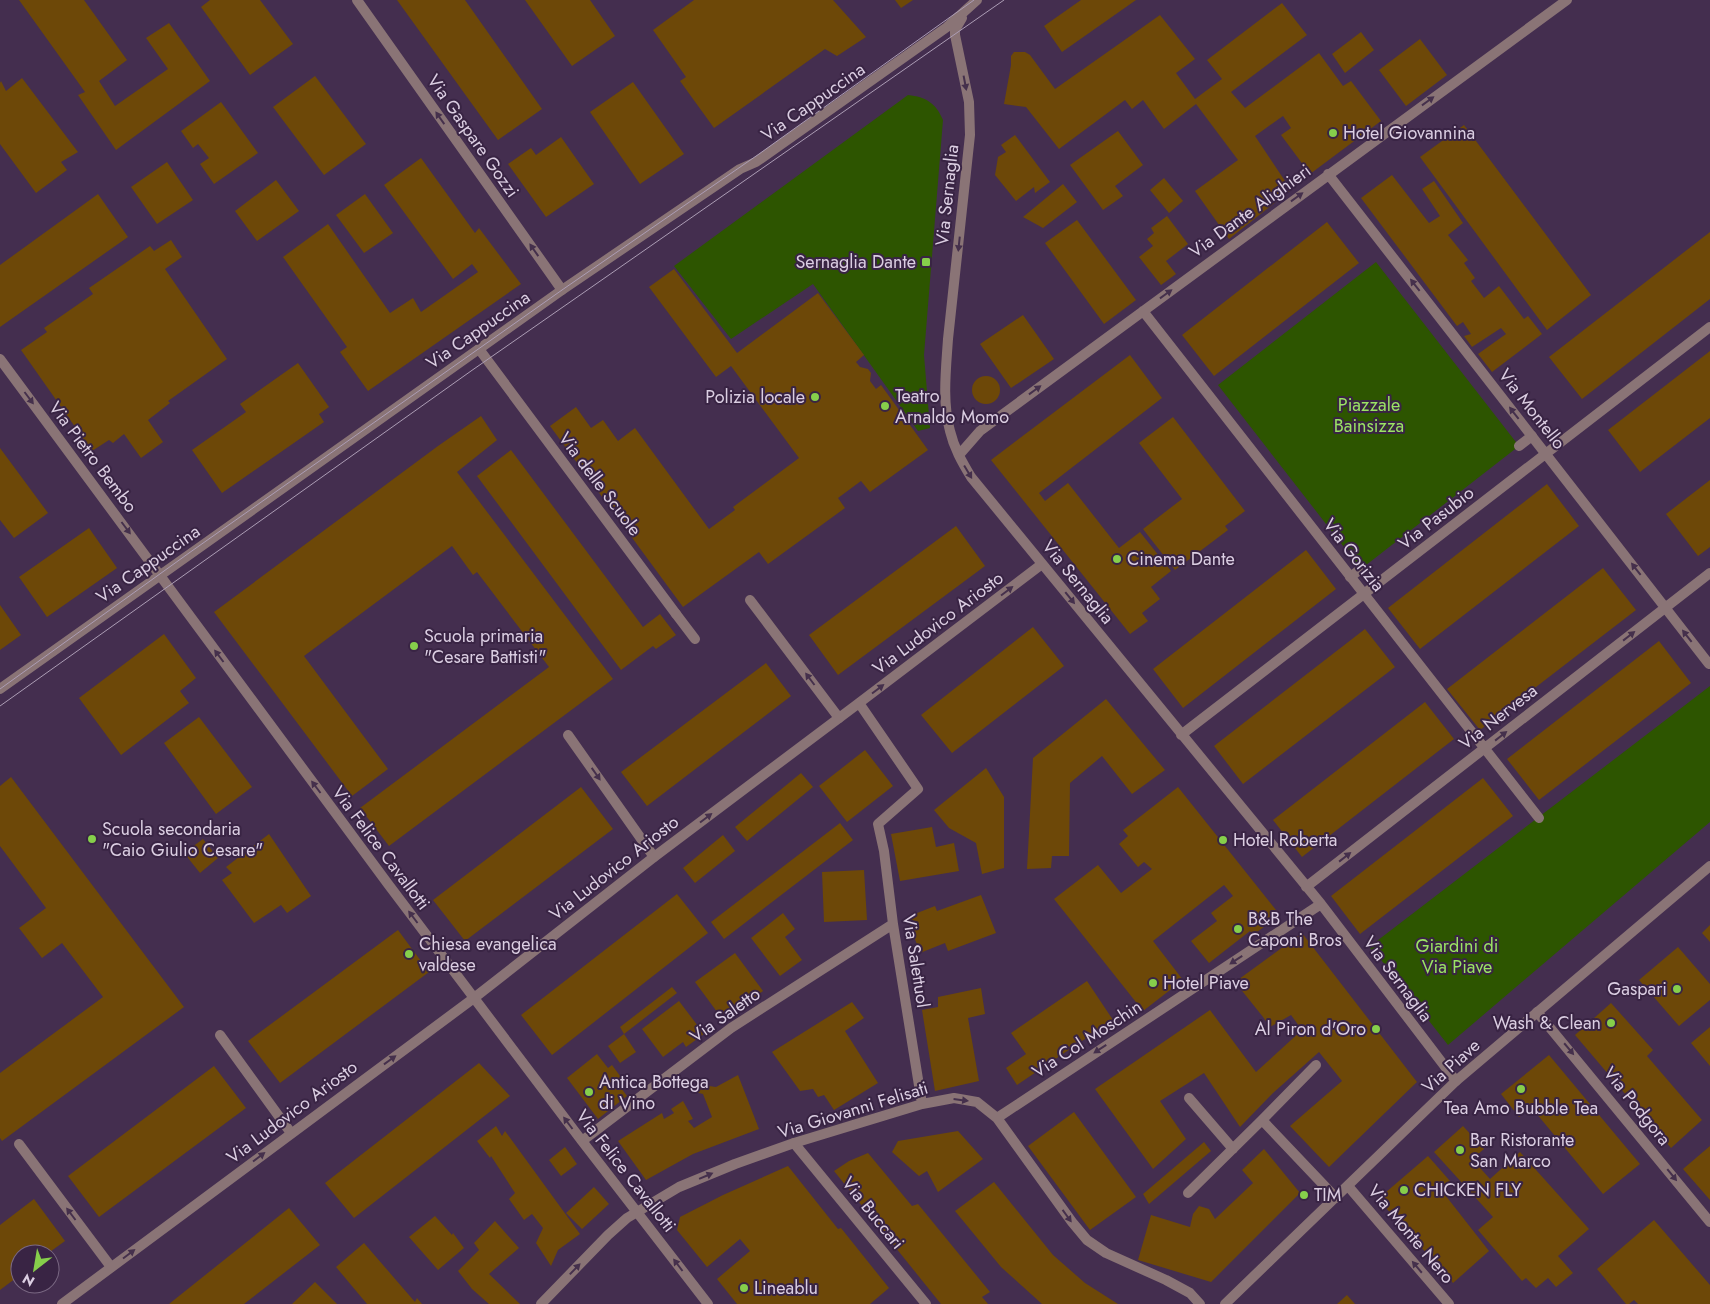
<svg xmlns="http://www.w3.org/2000/svg" width="1710" height="1304" viewBox="0 0 1710 1304" font-family="Jost,sans-serif">
<rect width="100%" height="100%" fill="#442e4f"/>
<!-- green -->
<path fill="#2d5500" d="M908,95C926,97 936,103 943,120L924,355L930,428L918,431L813,284L731,339L674,266Z
M1376,262L1519,446L1361,569L1218,385Z
M1710,686V822L1448,1045L1378,956L1369,947Z"/>
<!-- building -->
<path fill="#6d4808" d="M19,0H84L127,60L99,81L115,106L168,69L146,38L169,23L210,81L116,150L78,95L85,92Z
M210,0H260L293,44L250,75L201,7Z
M397,0H465L542,109L498,140Z
M525,0H590L615,36L572,66Z
M694,0H833L866,37L837,56L825,49L714,128L680,81L686,77L653,30Z
M895,0H913L901,8Z
M1081,0H1136L1062,52L1044,26Z
M1282,3L1307,35L1231,92L1245,108L1319,53L1343,86L1351,81L1381,121L1310,174L1281,135L1291,128L1283,116L1255,136L1291,190L1229,239L1195,191L1238,160L1196,104L1164,129L1143,100L1132,109L1125,100L1059,149L1026,107L1004,104L1011,65V56L1014,52H1025L1030,55L1055,89L1160,15L1195,59L1176,73L1195,99L1222,79L1207,60Z
M1361,32L1374,50L1345,73L1332,54Z
M1420,39L1447,75L1406,106L1379,70Z
M315,76L366,144L324,175L273,107Z
M22,78L78,152L61,162L67,170L36,193L0,144V83L1,81L6,91Z
M633,82L684,154L640,184L590,112Z
M221,102L258,153L214,184L200,164L209,158L198,144L193,148L181,131Z
M1464,125L1591,295L1547,330L1420,157Z
M1118,131L1143,165L1115,186L1123,196L1103,210L1070,165Z
M1015,135L1050,182L1035,193L1034,187L1016,201L995,175L998,157L1006,152L1001,145Z
M561,137L594,184L546,217L508,164L531,148L536,155Z
M421,158L475,233L479,228L521,284L368,391L340,352L347,347L283,257L328,224L390,313L413,298L421,312L478,272L472,264L453,279L384,185Z
M167,162L193,200L157,224L131,187Z
M1392,175L1429,223L1440,216L1422,189L1434,181L1463,223L1448,235L1468,260L1464,263L1475,278L1471,281L1484,298L1499,286L1524,319L1528,316L1542,334L1492,372L1478,354L1506,334L1501,328L1472,347L1464,336L1471,334L1463,322L1457,326L1361,198Z
M1164,178L1183,201L1169,213L1150,190Z
M276,180L299,211L257,241L235,211Z
M1063,184L1077,202L1043,228L1023,217Z
M98,194L128,237L0,327V265Z
M365,194L393,233L364,253L336,215Z
M1167,216L1188,244L1166,261L1176,274L1161,285L1139,257L1153,246L1147,239L1154,233L1151,228Z
M1077,220L1136,300L1104,324L1045,243Z
M1327,222L1359,263L1214,376L1182,335Z
M1710,232V299L1582,399L1549,357Z
M171,240L182,257L165,269L227,359L168,401L170,403L148,420L163,442L141,458L124,434L113,443L109,440L92,451L21,350L47,332L44,328L93,294L89,288L150,246L154,251Z
M674,269L737,353L818,293L864,355L856,362L860,367L868,369L871,373L870,381L876,389L881,385L928,450L870,492L861,481L838,498L845,508L768,564L759,552L683,607L550,426L576,407L591,428L603,420L618,441L635,428L709,529L735,510L733,507L799,458L731,366L716,377L649,287Z
M1023,315L1054,359L1011,388L980,344Z
M1710,351V418L1640,472L1608,430Z
M1130,355L1162,398L1039,493L1045,501L1068,483L1119,548L1140,532L1171,571L1151,587L1160,599L1142,613L1148,621L1130,634L991,460Z
M298,363L329,407L319,414L324,422L222,493L192,450L246,412L240,404Z
M972 390a14 14 0 1 1 28 0a14 14 0 1 1-28 0Z
M481,416L497,440L457,472L613,679L389,846L360,808L549,667L477,572L473,575L452,546L304,656L388,769L352,796L214,612L438,446Z
M1173,417L1245,511L1225,526L1228,530L1175,570L1143,529L1182,499L1139,443Z
M0,448L48,513L14,538L0,520Z
M511,450L643,627L660,614L676,635L656,649L653,646L621,670L477,476Z
M1710,480V547L1698,556L1666,514Z
M1547,484L1579,526L1420,649L1388,608Z
M956,526L985,566L838,675L809,635Z
M89,528L117,568L47,617L19,577Z
M1306,550L1336,589L1183,708L1153,669Z
M1603,568L1636,610L1480,730L1447,689Z
M0,605L21,635L0,650Z
M1033,627L1064,666L952,753L921,715Z
M1365,629L1395,667L1243,784L1214,746Z
M164,634L196,678L180,691L189,703L121,755L79,698Z
M1659,641L1691,683L1539,800L1507,759Z
M766,663L791,696L647,806L621,772Z
M1106,699L1165,770L1132,794L1102,756L1070,783L1069,856H1052L1051,868L1027,869L1033,758Z
M1425,702L1454,739L1302,857L1273,820Z
M199,717L252,787L216,814L164,743Z
M865,750L893,786L847,822L819,786Z
M986,768L1004,797V868L982,874L976,843L949,828L934,810Z
M801,773L813,787L747,841L735,827Z
M11,777L184,1007L2,1141L0,1138V1073L103,997L62,943L42,958L19,928L46,908L0,846V786Z
M1483,778L1513,816L1360,934L1331,896Z
M581,787L613,829L465,941L433,900Z
M1178,787L1280,915L1253,935L1250,931L1209,963L1191,941L1217,921L1211,913L1233,896L1224,885L1153,941L1183,980L1143,1011L1054,899L1098,865L1121,893L1152,869L1144,862L1138,867L1119,844L1128,836L1123,830Z
M840,823L853,840L724,939L711,922Z
M932,827L936,847L954,843L959,871L900,881L891,834Z
M269,834L311,896L287,913L281,905L254,923L222,880L232,873L226,867Z
M723,835L735,851L695,883L683,868Z
M203,839L218,858L200,873L184,853Z
M864,870L867,920L824,922L822,872Z
M677,894L708,933L552,1055L521,1015Z
M981,895L996,933L948,951L945,943L920,953L907,917L935,906L937,911Z
M783,913L795,929L785,937L802,960L780,976L751,938Z
M1710,925V942L1702,933Z
M398,930L429,972L280,1083L248,1041Z
M1302,933L1417,1082L1329,1167L1290,1126L1342,1081L1319,1052L1273,1093L1240,1127L1204,1073L1160,1101L1186,1139L1153,1169L1095,1089L1210,1010L1256,1072L1302,1030L1291,1015L1270,1027L1263,1017L1235,982Z
M1678,947L1710,984V1000L1679,1026L1639,980Z
M735,953L763,991L723,1020L695,982Z
M1087,981L1113,1020L1017,1085L1006,1068L1026,1054L1011,1033Z
M672,987L677,993L624,1034L620,1027Z
M981,988L985,1014L968,1018L979,1081L935,1091L922,1010L938,1007V997Z
M679,1001L704,1034L686,1047L683,1042L663,1057L642,1029Z
M852,1002L864,1018L845,1031L878,1083L834,1110L824,1095L818,1097L813,1089L800,1091L772,1052Z
M1611,1003L1653,1050L1647,1056L1702,1120L1671,1148L1575,1035Z
M1710,1027V1066L1691,1043Z
M624,1034L636,1052L620,1063L608,1046Z
M597,1054L608,1068L612,1065L626,1084L621,1088L627,1096L598,1119L567,1078Z
M1549,1055L1640,1164L1603,1194L1531,1107L1519,1117L1501,1094Z
M479,1063L510,1096L354,1218L325,1183Z
M214,1066L246,1108L99,1217L68,1176Z
M738,1075L759,1129L693,1154L646,1180L618,1141L662,1113L664,1119L674,1113L671,1109L683,1101L693,1119L688,1121L694,1128L712,1117L703,1094L695,1092L709,1086L716,1087Z
M1074,1112L1136,1197L1090,1230L1028,1146Z
M496,1126L502,1136L505,1131L580,1234L558,1250L551,1266L536,1243L543,1228L532,1214L524,1220L509,1199L515,1193L491,1156L490,1158L477,1141Z
M1463,1126L1484,1149L1472,1159L1490,1179L1520,1152L1589,1229L1558,1256L1573,1273L1556,1287L1548,1278L1536,1288L1526,1278L1522,1281L1478,1230L1493,1217L1434,1152Z
M958,1131L983,1159L938,1192L927,1171L919,1176L892,1152L898,1141Z
M1204,1142L1211,1151L1149,1204L1143,1194Z
M1710,1146V1200L1683,1169Z
M565,1147L577,1164L561,1176L549,1160Z
M1264,1149L1300,1193L1211,1282L1138,1260L1151,1215L1190,1227L1193,1214L1199,1206L1209,1209L1215,1219L1253,1183L1242,1170Z
M868,1153L912,1206L918,1204L990,1292L982,1297L988,1304H941L834,1171L849,1161Z
M1428,1156L1450,1181L1442,1191L1489,1251L1453,1283L1378,1199Z
M788,1166L838,1229L841,1228L889,1288L870,1304H737L717,1279L750,1251L740,1239L707,1267L677,1230L680,1217L723,1195Z
M994,1182L1053,1255L1085,1283L1118,1304H1042L1001,1267L955,1211Z
M594,1187L609,1204L582,1229L566,1213Z
M34,1199L65,1241L47,1254H20V1275L0,1290V1225Z
M289,1208L320,1245L244,1304H169Z
M435,1216L452,1235L453,1233L464,1248L438,1270L409,1237Z
M1654,1220L1710,1285V1304H1638L1634,1300L1629,1304H1626L1597,1269Z
M495,1221L519,1248L489,1274L520,1304H489L472,1289L458,1271L479,1250L474,1243Z
M364,1243L415,1302L417,1298L422,1304H367L336,1267Z
M315,1282L337,1304H292Z
M1347,1295L1355,1304H1337Z"/>
<g fill="none" stroke-linecap="round" stroke-linejoin="round">
<!-- service -->
<path stroke="#8a7476" stroke-width="10" d="M750,600L839,718
M568,735L654,857
M220,1035L291,1133
M1189,1098L1233,1149
M1262,1120L1316,1065
M19,1144L111,1267
M1188,1193L1262,1120L1336,1198"/>
<!-- pedestrian -->
<path stroke="#8a7476" stroke-width="10" d="M1519,446L1532,436
M1350,577L1361,569
M676,614L695,639
M794,1143L926,1304"/>
<!-- minor -->
<path stroke="#8a7476" stroke-width="10" d="M357,0L562,290
M955,35L969,102L970,135L948,339C946,369 942,402 950,431C954,448 962,462 971,477L1321,904L1456,1081
M1328,174L1709,664
M1143,311L1539,818
M479,349L676,614
M0,359L388,884L582,1141L708,1304
M959,455L980,431L1567,0
M859,703L918,789L878,824L884,851L893,924L922,1104
M1181,735L1710,327
M1306,887L1710,573
M1537,1012L1710,1222
M997,1118L1321,904
M582,1141L731,1028L893,924
M1348,1186L1449,1304
M62,1304L474,998L654,857L859,703L1042,564
M541,1304L608,1235L627,1218L679,1187L735,1164L794,1143L922,1104L954,1098L977,1102L997,1118L1072,1222L1087,1240L1106,1253L1166,1280L1190,1293L1200,1304"/>
<!-- tertiary -->
<path stroke="#8a7476" stroke-width="10" d="M955,35V30L962,18
M0,689L562,290L740,169L756,162L947,27L977,0
M1225,1304L1456,1081L1710,866"/>
<!-- tram -->
<path stroke="#ac9db5" stroke-width="1" d="M0,689L189,553L562,290L759,154L974,0
M0,706L471,371L1004,0"/>
</g>
<!-- one-way arrows -->
<defs><path id="oneway-solid" d="M-6-.8H1V-3.2L6.5 0L1 3.2V.8H-6Z" transform="scale(1.25)"/></defs>
<g fill="#45304c">
<use href="#oneway-solid" transform="translate(965 83) rotate(79)"/>
<use href="#oneway-solid" transform="translate(1428 101) rotate(-36)"/>
<use href="#oneway-solid" transform="translate(440 118) rotate(-125)"/>
<use href="#oneway-solid" transform="translate(1297 197) rotate(-36)"/>
<use href="#oneway-solid" transform="translate(959 244) rotate(96)"/>
<use href="#oneway-solid" transform="translate(534 250) rotate(-125)"/>
<use href="#oneway-solid" transform="translate(1415 285) rotate(-128)"/>
<use href="#oneway-solid" transform="translate(1166 294) rotate(-36)"/>
<use href="#oneway-solid" transform="translate(1035 390) rotate(-36)"/>
<use href="#oneway-solid" transform="translate(29 398) rotate(53)"/>
<use href="#oneway-solid" transform="translate(1514 413) rotate(-128)"/>
<use href="#oneway-solid" transform="translate(968 472) rotate(59)"/>
<use href="#oneway-solid" transform="translate(126 528) rotate(53)"/>
<use href="#oneway-solid" transform="translate(1636 569) rotate(-128)"/>
<use href="#oneway-solid" transform="translate(1007 591) rotate(-37)"/>
<use href="#oneway-solid" transform="translate(1070 598) rotate(51)"/>
<use href="#oneway-solid" transform="translate(1629 636) rotate(-38)"/>
<use href="#oneway-solid" transform="translate(1687 636) rotate(-128)"/>
<use href="#oneway-solid" transform="translate(219 656) rotate(-127)"/>
<use href="#oneway-solid" transform="translate(810 679) rotate(-127)"/>
<use href="#oneway-solid" transform="translate(878 689) rotate(-37)"/>
<use href="#oneway-solid" transform="translate(1501 736) rotate(-38)"/>
<use href="#oneway-solid" transform="translate(596 774) rotate(55)"/>
<use href="#oneway-solid" transform="translate(316 787) rotate(-127)"/>
<use href="#oneway-solid" transform="translate(706 818) rotate(-37)"/>
<use href="#oneway-solid" transform="translate(1345 857) rotate(-38)"/>
<use href="#oneway-solid" transform="translate(413 917) rotate(-127)"/>
<use href="#oneway-solid" transform="translate(1236 960) rotate(147)"/>
<use href="#oneway-solid" transform="translate(1100 1049) rotate(147)"/>
<use href="#oneway-solid" transform="translate(1569 1049) rotate(50)"/>
<use href="#oneway-solid" transform="translate(390 1060) rotate(-36)"/>
<use href="#oneway-solid" transform="translate(961 1100) rotate(7)"/>
<use href="#oneway-solid" transform="translate(568 1123) rotate(-127)"/>
<use href="#oneway-solid" transform="translate(259 1157) rotate(-37)"/>
<use href="#oneway-solid" transform="translate(1672 1175) rotate(51)"/>
<use href="#oneway-solid" transform="translate(706 1176) rotate(-23)"/>
<use href="#oneway-solid" transform="translate(71 1214) rotate(-127)"/>
<use href="#oneway-solid" transform="translate(1067 1216) rotate(54)"/>
<use href="#oneway-solid" transform="translate(129 1254) rotate(-37)"/>
<use href="#oneway-solid" transform="translate(678 1265) rotate(-127)"/>
<use href="#oneway-solid" transform="translate(1417 1267) rotate(-130)"/>
<use href="#oneway-solid" transform="translate(575 1269) rotate(-46)"/>
</g>
<!-- markers -->
<g fill="#86cf4b" stroke="#392444" stroke-width="2">
<circle cx="1333" cy="133" r="5"/>
<rect x="921" y="257" width="10" height="10" rx="2.5"/>
<circle cx="815" cy="397" r="5"/>
<circle cx="885" cy="406" r="5"/>
<circle cx="1117" cy="559" r="5"/>
<circle cx="414" cy="646" r="5"/>
<circle cx="92" cy="839" r="5"/>
<circle cx="1223" cy="840" r="5"/>
<circle cx="1238" cy="929" r="5"/>
<circle cx="409" cy="954" r="5"/>
<circle cx="1153" cy="983" r="5"/>
<circle cx="1677" cy="989" r="5"/>
<circle cx="1611" cy="1023" r="5"/>
<circle cx="1376" cy="1029" r="5"/>
<circle cx="1521" cy="1089" r="5"/>
<circle cx="589" cy="1092" r="5"/>
<circle cx="1460" cy="1150" r="5"/>
<circle cx="1404" cy="1190" r="5"/>
<circle cx="1304" cy="1195" r="5"/>
<circle cx="744" cy="1288" r="5"/>
</g>
<g text-anchor="middle" dominant-baseline="central" stroke-width="4" stroke-linejoin="round" paint-order="stroke">
<!-- street labels -->
<g font-size="18" fill="#dbcee2" stroke="#392444">
<text transform="translate(813 102) rotate(-35)">Via Cappuccina</text>
<text transform="translate(473 136) rotate(55)">Via Gaspare Gozzi</text>
<text transform="translate(947 195) rotate(-84)">Via Sernaglia</text>
<text transform="translate(1250 211) rotate(-36)">Via Dante Alighieri</text>
<text transform="translate(478 330) rotate(-35)">Via Cappuccina</text>
<text transform="translate(1532 409) rotate(52)">Via Montello</text>
<text transform="translate(93 457) rotate(53)">Via Pietro Bembo</text>
<text transform="translate(600 484) rotate(53)">Via delle Scuole</text>
<text transform="translate(1436 518) rotate(-38)">Via Pasubio</text>
<text transform="translate(1354 555) rotate(52)">Via Gorizia</text>
<text transform="translate(148 564) rotate(-35)">Via Cappuccina</text>
<text transform="translate(1078 582) rotate(51)">Via Sernaglia</text>
<text transform="translate(938 623) rotate(-37)">Via Ludovico Ariosto</text>
<text transform="translate(1498 717) rotate(-38)">Via Nervesa</text>
<text transform="translate(381 848) rotate(53)">Via Felice Cavallotti</text>
<text transform="translate(614 868) rotate(-38)">Via Ludovico Ariosto</text>
<text transform="translate(916 961) rotate(81)">Via Salettuol</text>
<text transform="translate(1398 979) rotate(53)">Via Sernaglia</text>
<text transform="translate(725 1015) rotate(-35)">Via Saletto</text>
<text transform="translate(1087 1039) rotate(-33)">Via Col Moschin</text>
<text transform="translate(1451 1066) rotate(-42)">Via Piave</text>
<text transform="translate(1637 1106) rotate(51)">Via Podgora</text>
<text transform="translate(853 1110) rotate(-17)">Via Giovanni Felisati</text>
<text transform="translate(292 1112) rotate(-37)">Via Ludovico Ariosto</text>
<text transform="translate(626 1171) rotate(52)">Via Felice Cavallotti</text>
<text transform="translate(873 1213) rotate(51)">Via Buccari</text>
<text transform="translate(1411 1234) rotate(50)">Via Monte Nero</text>
</g>
<!-- poi labels -->
<g font-size="18" fill="#dbcee2" stroke="#392444" text-anchor="start">
<text x="1343" y="133">Hotel Giovannina</text>
<text x="916" y="262" text-anchor="end">Sernaglia Dante</text>
<text x="895" y="396">Teatro<tspan x="895" dy="21">Arnaldo Momo</tspan></text>
<text x="805" y="397" text-anchor="end">Polizia locale</text>
<text x="1127" y="559">Cinema Dante</text>
<text x="424" y="636">Scuola primaria<tspan x="424" dy="21">"Cesare Battisti"</tspan></text>
<text x="102" y="829">Scuola secondaria<tspan x="102" dy="21">"Caio Giulio Cesare"</tspan></text>
<text x="1233" y="840">Hotel Roberta</text>
<text x="1248" y="919">B&amp;B The<tspan x="1248" dy="21">Caponi Bros</tspan></text>
<text x="419" y="944">Chiesa evangelica<tspan x="419" dy="21">valdese</tspan></text>
<text x="1163" y="983">Hotel Piave</text>
<text x="1667" y="989" text-anchor="end">Gaspari</text>
<text x="1601" y="1023" text-anchor="end">Wash &amp; Clean</text>
<text x="1366" y="1029" text-anchor="end">Al Piron d'Oro</text>
<text x="599" y="1082">Antica Bottega<tspan x="599" dy="21">di Vino</tspan></text>
<text x="1521" y="1108" text-anchor="middle">Tea Amo Bubble Tea</text>
<text x="1470" y="1140">Bar Ristorante<tspan x="1470" dy="21">San Marco</tspan></text>
<text x="1414" y="1190">CHICKEN FLY</text>
<text x="1314" y="1195">TIM</text>
<text x="754" y="1288">Lineablu</text>
</g>
<!-- park labels -->
<g font-size="18" fill="#9be464" stroke="#392444">
<text x="1369" y="405">Piazzale<tspan x="1369" dy="21">Bainsizza</tspan></text>
<text x="1457" y="946">Giardini di<tspan x="1457" dy="21">Via Piave</tspan></text>
</g>
</g>
<!-- north arrow -->
<g transform="translate(35 1269) rotate(211)"><circle r="24" fill="#392444" stroke="#7a6883"/>
<path d="M0-4L9 19L0 12L-9 19Z" fill="#86cf4b"/>
<text y="-8" font-size="14" font-weight="bold" text-anchor="middle" fill="#dbcee2">N</text>
</g>
</svg>
